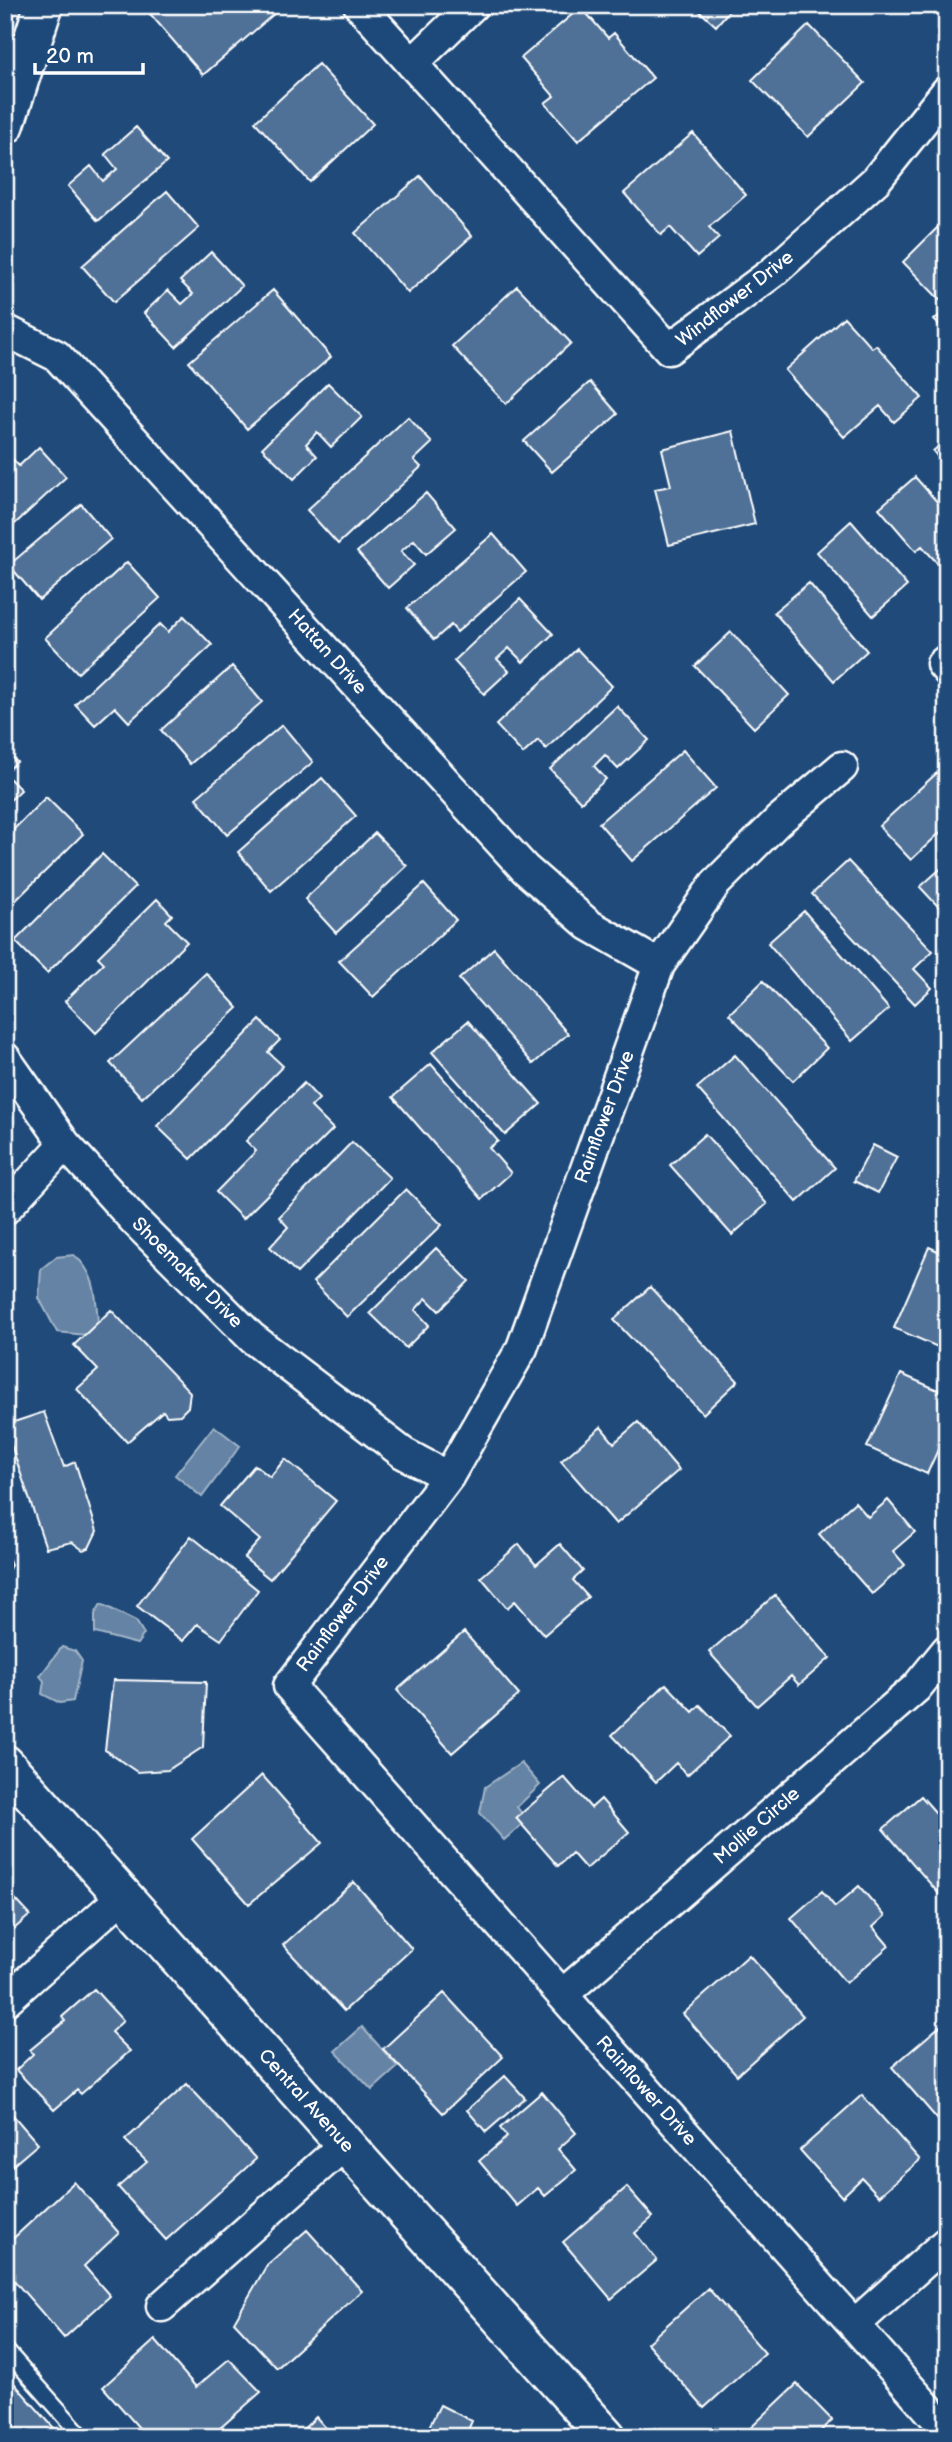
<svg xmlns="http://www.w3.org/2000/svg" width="952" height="2442" viewBox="0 0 952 2442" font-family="'Balsamiq Sans',sans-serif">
<rect width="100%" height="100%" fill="#1f4a7a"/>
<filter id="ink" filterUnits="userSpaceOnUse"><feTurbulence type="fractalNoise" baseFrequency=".0143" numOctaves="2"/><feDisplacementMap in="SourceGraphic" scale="14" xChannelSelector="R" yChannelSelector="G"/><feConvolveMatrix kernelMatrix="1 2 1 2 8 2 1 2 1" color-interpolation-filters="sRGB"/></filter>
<g filter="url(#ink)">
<!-- water -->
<path fill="#6583a4" stroke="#a3b5c8" stroke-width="2" d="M74,1255C96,1273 96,1297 98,1323L86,1335L57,1332L39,1298L41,1269L56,1257Z
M214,1426L240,1446L202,1497L175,1475Z
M101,1604L136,1621L144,1634L137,1644L95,1633V1614Z
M62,1647L75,1651L82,1661L73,1701L60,1703L42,1694L44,1681L40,1676Z
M521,1763L540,1785L517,1807L527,1820L504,1840L480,1813L485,1787Z
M362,2027L398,2067L372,2090L335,2051Z"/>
<!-- building -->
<path fill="#507197" stroke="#fff" stroke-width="2" d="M148,5H268L275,13L203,75L145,8Z
M693,5H734L716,26Z
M581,7L608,38L614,33L653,78L578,141L545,103L554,96L521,58Z
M809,25L865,83L808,137L752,80Z
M318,64L373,124L310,182L255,122Z
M136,127L167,162L98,221L68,186L91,166L103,181L117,169L105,154Z
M693,133L746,195L709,227L719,238L697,257L670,227L661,235L624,193Z
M420,176L472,236L408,293L355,233Z
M167,191L199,228L114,302L82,266Z
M947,218V307L903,262Z
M211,252L242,286L176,347L144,313L168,290L182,304L193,294L180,281Z
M517,286L571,343L506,404L452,346Z
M273,290L331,357L247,429L189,362Z
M947,309V333L934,320Z
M844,317L872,348L876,345L922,398L894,422L880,406L844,437L785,370Z
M590,382L618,414L552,472L524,441Z
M328,383L362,417L331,447L317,432L306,444L317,456L294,479L262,448Z
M408,417L432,443L414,460L421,467L338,544L307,510Z
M733,431L755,524L669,545L655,489L671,486L662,449Z
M947,439V468L933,451Z
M39,447L66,477L5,533V451L19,466Z
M915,477L947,513V560L940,566L922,546L916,551L879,508Z
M426,493L456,528L426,554L414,540L401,551L414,565L388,588L357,552Z
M81,504L111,539L39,600L9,565Z
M851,521L907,586L873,616L817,552Z
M493,534L526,572L457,632L451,625L434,640L407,608Z
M127,562L160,598L78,673L45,638Z
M809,583L867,651L834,681L774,612Z
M520,599L553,634L523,662L509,648L497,659L509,671L484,694L454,661Z
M184,616L212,645L129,722L115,707L95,725L75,704L160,624L168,632Z
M731,632L789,695L754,728L695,666Z
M577,649L612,686L546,749L538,740L523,754L496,725Z
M232,666L262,702L190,764L161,730Z
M617,706L649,740L618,769L605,755L594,766L606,779L581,802L550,769Z
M282,725L313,762L227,835L196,798Z
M683,750L716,788L632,861L599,823Z
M5,751L17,762L5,773Z
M939,771L947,779V826L911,860L879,826Z
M5,774L21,790L5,805Z
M322,778L356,816L271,891L238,852Z
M46,797L83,834L5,911V838Z
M375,833L407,866L336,933L305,899Z
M102,854L135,887L47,973L15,941Z
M848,861L933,951L914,969L932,988L915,1004L812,894Z
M947,863V916L920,887Z
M424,884L456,920L373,997L339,961Z
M157,899L172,915L166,921L187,942L96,1033L65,1001L104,963L98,957Z
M804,911L889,1009L852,1041L768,943Z
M494,948L568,1034L533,1064L459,979Z
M206,973L238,1008L142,1098L110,1063Z
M763,981L827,1048L793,1081L729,1014Z
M260,1020L280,1040L268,1052L283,1066L191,1159L157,1126Z
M468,1021L541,1104L505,1135L432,1052Z
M735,1055L835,1168L797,1202L697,1088Z
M431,1064L498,1141L489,1148L511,1173L482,1199L393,1097Z
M304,1083L319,1099L311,1107L333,1129L243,1219L216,1192L256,1151L246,1141Z
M705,1134L767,1204L732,1235L670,1165Z
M352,1142L390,1178L297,1273L270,1247L288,1227L279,1217Z
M873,1145L897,1157L878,1193L854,1181Z
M406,1189L442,1225L347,1317L313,1282Z
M929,1247L947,1255V1351L894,1328Z
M436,1248L469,1281L439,1311L426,1298L415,1310L429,1325L406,1348L370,1313Z
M650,1287L738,1381L703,1414L614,1320Z
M111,1310L190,1392L188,1407L180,1415L167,1416L163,1411L127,1442L77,1389L98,1370L74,1345Z
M901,1374L947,1394V1448L940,1445L927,1474L867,1447Z
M44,1412L64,1467L75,1462L97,1531L89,1548L83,1550L72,1542L46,1548L5,1427V1425Z
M638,1422L679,1470L616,1524L561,1461L601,1427L614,1443Z
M285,1459L336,1501L270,1579L244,1558L260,1540L220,1506L255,1465L270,1477Z
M888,1500L915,1532L893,1551L905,1565L872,1594L819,1534L855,1502L868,1517Z
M191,1536L258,1590L221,1640L197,1624L183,1641L137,1606Z
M519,1544L536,1565L560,1544L583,1571L573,1580L588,1597L544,1635L515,1601L507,1608L481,1577Z
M5,1548L11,1565L5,1577Z
M775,1595L830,1658L799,1685L791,1676L757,1706L709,1652Z
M464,1632L519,1695L452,1753L397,1690Z
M113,1680L206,1682L203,1747L168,1770L137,1772L105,1750Z
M666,1684L693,1712L700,1705L730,1736L687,1775L676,1763L656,1782L612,1735Z
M262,1775L322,1843L249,1904L192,1839Z
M564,1777L591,1808L601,1799L629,1832L586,1869L572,1853L558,1866L516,1818Z
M921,1796L936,1813L947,1804V1888L939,1894L883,1829Z
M354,1882L412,1949L344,2011L283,1945Z
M859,1886L885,1916L873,1927L889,1946L846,1983L791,1918L822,1891L835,1907Z
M5,1888L30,1915L5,1937Z
M749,1955L803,2016L737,2075L683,2014Z
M94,1989L123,2021L111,2032L130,2051L81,2094L77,2090L54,2110L16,2070L33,2054L30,2050L65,2021L62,2017Z
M444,1993L503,2057L443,2113L383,2049Z
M947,2020V2126L945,2128L892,2067Z
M505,2076L525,2098L486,2132L467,2110Z
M187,2084L256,2159L166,2240L118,2187L147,2162L125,2140Z
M542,2092L576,2133L558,2149L576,2170L545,2196L538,2188L517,2206L479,2161L507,2137L500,2128Z
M862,2095L920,2160L879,2196L862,2178L842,2197L800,2150Z
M5,2106L38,2144L5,2172Z
M74,2182L119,2233L84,2266L110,2296L64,2338L5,2270V2246Z
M627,2187L653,2217L635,2233L657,2260L611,2299L563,2242Z
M307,2230L362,2291L277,2368L234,2322L267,2265Z
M708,2288L765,2353L704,2408L647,2343Z
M155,2340L196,2387L229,2359L261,2392L210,2437H147L103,2387Z
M5,2373L62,2437H5Z
M797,2384L832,2420L815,2437H741Z
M440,2405L472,2421L465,2437H424Z
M316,2417L334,2437H295Z"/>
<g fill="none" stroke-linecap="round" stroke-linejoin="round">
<!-- service casing -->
<g stroke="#fff" stroke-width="19">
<path id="service" d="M5,2349L83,2437"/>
</g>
<!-- minor casing -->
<g stroke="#fff" stroke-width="35">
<path id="minor" d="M359,5L669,349L772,273L876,180L947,91
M412,64L473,5
M5,330L57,356L525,869L589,925L659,965
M947,660L942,664L947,670
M842,767L778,821L715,884L659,965L522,1348L448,1477L289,1686L947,2430
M5,1058L65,1144L135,1221L252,1338L403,1453L448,1477
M5,1209L65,1144
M562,1995L916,1688L947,1650
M5,2001L123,1896
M162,2306L345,2144
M854,2325L947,2242"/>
</g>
<!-- tertiary casing -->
<g stroke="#fff" stroke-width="42">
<path id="tertiary" d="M5,125L44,5
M5,1764L607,2437"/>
</g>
<!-- service -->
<use href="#service" stroke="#1f4a7a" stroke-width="14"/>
<!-- minor -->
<use href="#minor" stroke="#1f4a7a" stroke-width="30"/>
<!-- tertiary -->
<use href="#tertiary" stroke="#1f4a7a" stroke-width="37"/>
</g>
</g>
<g text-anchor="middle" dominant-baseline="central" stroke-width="5" stroke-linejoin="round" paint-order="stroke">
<!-- street labels -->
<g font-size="19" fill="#fff" stroke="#1f4a7a">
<text transform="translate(735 299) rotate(-38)">Windflower Drive</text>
<text transform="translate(327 652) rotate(48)">Hattan Drive</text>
<text transform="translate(605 1117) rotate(-70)">Rainflower Drive</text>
<text transform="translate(187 1273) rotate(45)">Shoemaker Drive</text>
<text transform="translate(343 1614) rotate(-53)">Rainflower Drive</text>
<text transform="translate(757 1826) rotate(-41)">Mollie Circle</text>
<text transform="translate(646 2091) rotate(48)">Rainflower Drive</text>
<text transform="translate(306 2101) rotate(48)">Central Avenue</text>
</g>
</g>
<!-- margin -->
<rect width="952" height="2442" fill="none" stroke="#1f4a7a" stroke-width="28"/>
<rect x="14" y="14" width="924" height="2414" fill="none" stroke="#fff" stroke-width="2.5" filter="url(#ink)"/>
<!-- scale -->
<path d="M35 63v10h108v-10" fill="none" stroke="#ffffff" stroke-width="3.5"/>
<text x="46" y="63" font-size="21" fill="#ffffff" stroke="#1f4a7a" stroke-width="5" paint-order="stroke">20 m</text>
</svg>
